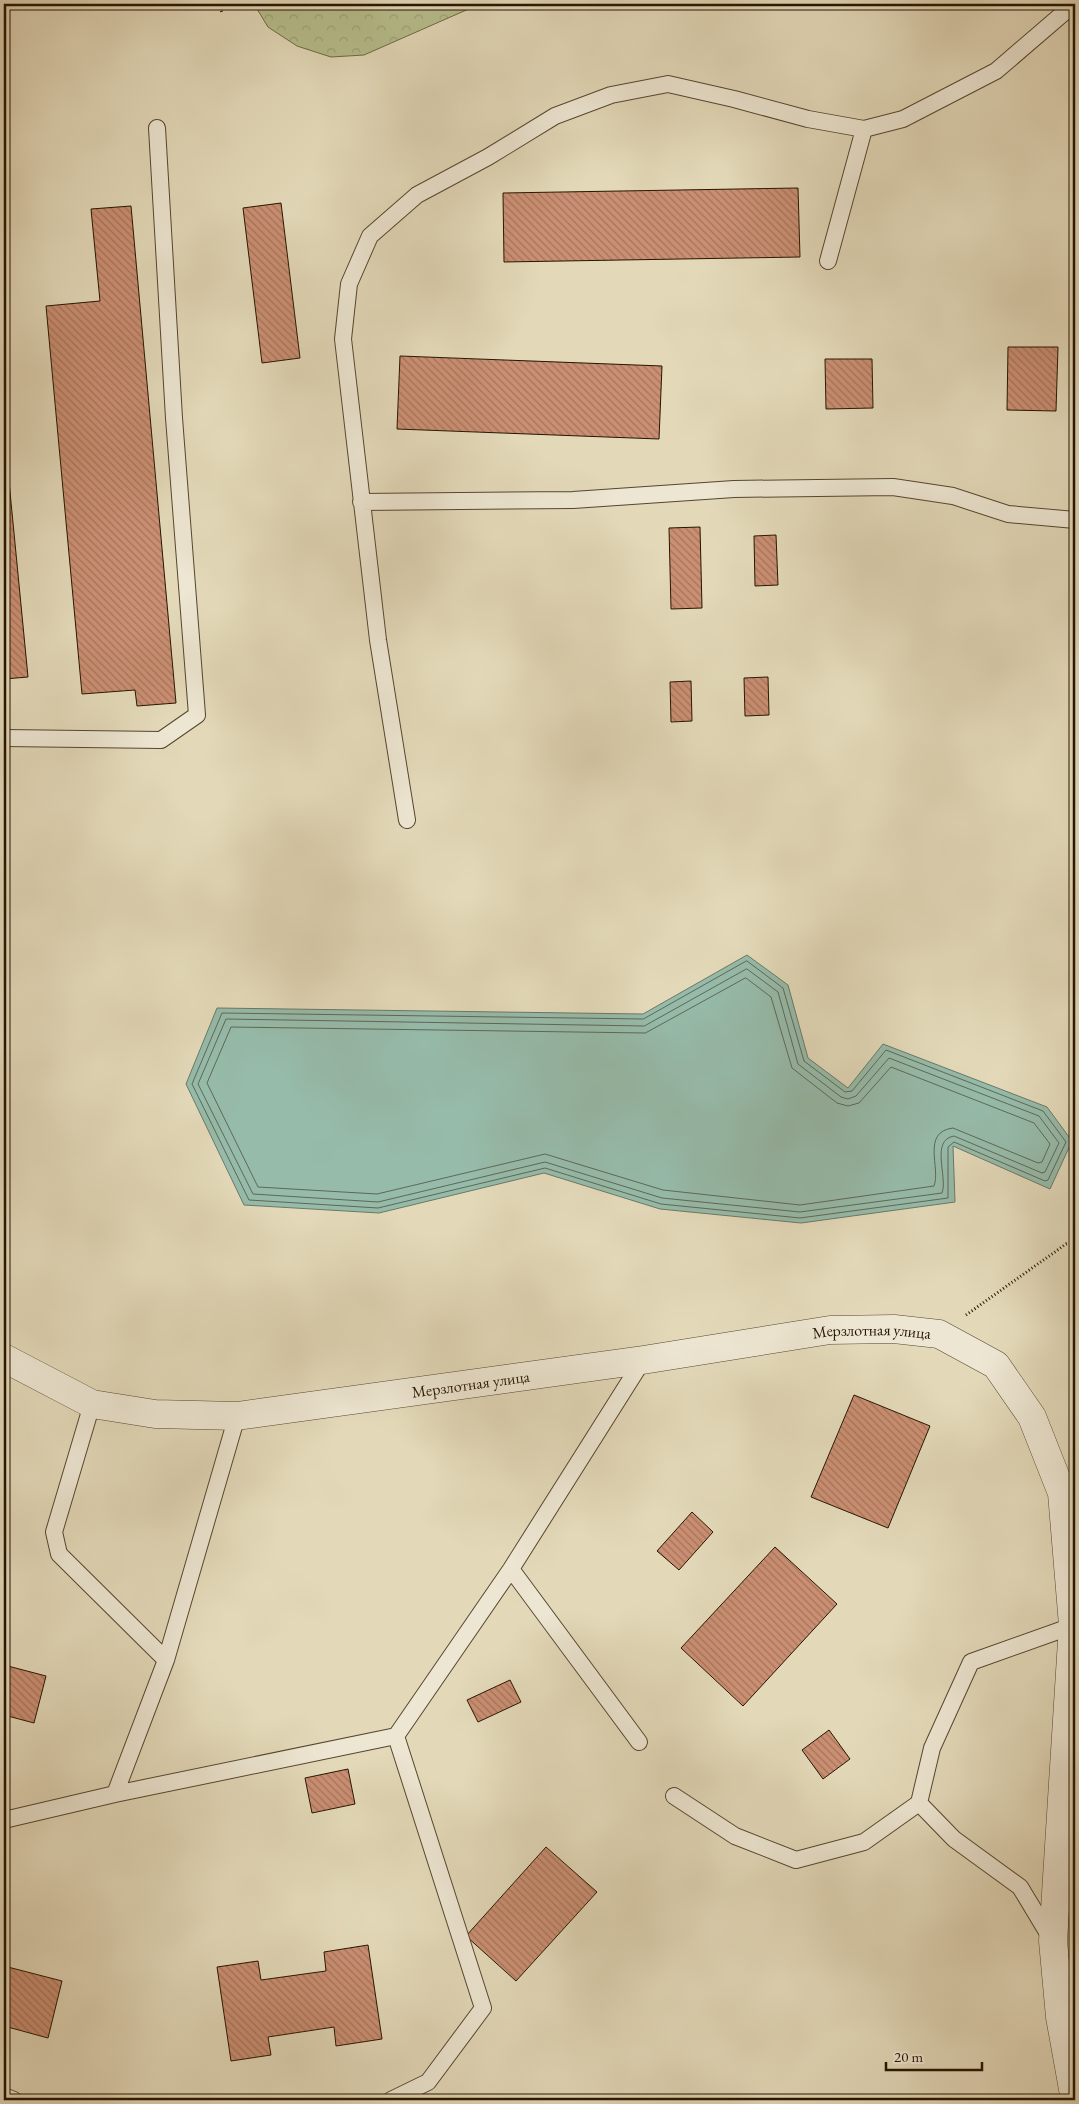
<svg xmlns="http://www.w3.org/2000/svg" width="1079" height="2104" viewBox="0 0 1079 2104" font-family="'EB Garamond',serif">
<defs>
<pattern id="forest-crowns" width="20" height="18" patternUnits="userSpaceOnUse" patternTransform="scale(1.25)"><rect width="20" height="18" fill="#b7be8d"/><path d="M2 6a3 3 0 1 1 6 0M12 15a3 3 0 1 1 6 0" fill="none" stroke="#9da278"/></pattern>
<pattern id="building-back-hatch" width="6" height="6" patternUnits="userSpaceOnUse" patternTransform="scale(1.25)"><rect width="6" height="6" fill="#cb8f73"/><path d="M-1 5l2 2M0 0l6 6M5-1l2 2" fill="none" stroke="#a5745c"/></pattern>
</defs>
<rect width="100%" height="100%" fill="#e3d9b9"/>
<filter id="stains"><feTurbulence type="fractalNoise" baseFrequency=".004" numOctaves="4"/><feColorMatrix values="0 0 0 0 .2 0 0 0 0 .09 0 0 0 0 .02 0 0 0 .5 -.17"/></filter>
<radialGradient id="worn" r=".72"><stop offset=".6" stop-color="#630" stop-opacity="0"/><stop offset="1" stop-color="#630" stop-opacity=".3"/></radialGradient>
<!-- forest -->
<path fill="url(#forest-crowns)" stroke="#6f6a47" d="M254,4H480L364,55L331,57L297,46L268,27Z"/>
<!-- water -->
<path fill="#96bbaa" stroke="#6a7966" d="M747,955L788,985L808,1058L848,1088L883,1044L1047,1107L1072,1141L1050,1189L953,1146L955,1202L801,1223L660,1209L544,1173L379,1213L244,1205L186,1084L217,1008L643,1014Z"/>
<g fill="none" stroke-linecap="round" stroke-linejoin="round">
<!-- shore -->
<path stroke="#5e6856" stroke-width="1" d="M747,961L783,988L804,1061L845,1092L852,1091L886,1050L1043,1111L1066,1142L1048,1180L1045,1181L954,1142L948,1147V1198L800,1218L661,1204L545,1168L378,1208L249,1200L192,1084L222,1013L643,1019Z
M747,969L778,992L798,1064L841,1097L848,1099L856,1096L889,1058L1039,1116L1059,1143L1045,1172L1042,1173L954,1136C930,1140 948,1177 942,1193L800,1212L662,1198L545,1162L378,1202L253,1194L198,1084L226,1019L644,1026Z
M746,978L771,997L792,1068L837,1103L848,1106L859,1103L891,1067L1034,1123L1050,1144L1042,1162L1038,1163L953,1128C921,1132 941,1168 934,1186L800,1205L663,1190L545,1154L377,1194L258,1187L207,1083L231,1027L645,1033Z"/>
</g>
<!-- building -->
<path fill="url(#building-back-hatch)" stroke="#271501" d="M798,188L800,257L504,262L503,193Z
M281,203L300,358L262,363L243,208Z
M131,206L176,703L137,706L135,690L82,694L46,306L100,301L91,209Z
M1008,347H1058L1056,411L1007,410Z
M400,356L662,366L659,439L397,429Z
M825,359H872L873,408L826,409Z
M4,430L28,677L4,679Z
M700,527L702,608L671,609L669,528Z
M776,535L778,585L755,586L754,536Z
M768,677L769,715L745,716L744,678Z
M691,681L692,721L671,722L670,682Z
M854,1395L930,1426L888,1528L811,1497Z
M692,1512L713,1532L679,1570L657,1551Z
M775,1547L837,1604L743,1706L681,1648Z
M4,1665L46,1676L34,1723L4,1715Z
M510,1680L521,1702L478,1722L467,1700Z
M829,1730L850,1759L823,1779L802,1750Z
M348,1769L355,1804L312,1813L305,1778Z
M546,1847L597,1892L516,1981L466,1936Z
M1074,1852H1075V1894Z
M368,1945L382,2039L336,2046L334,2027L268,2037L271,2055L231,2061L217,1967L258,1961L261,1980L326,1971L324,1952Z
M4,1966L62,1981L48,2038L4,2026Z"/>
<g fill="none" stroke-linecap="round" stroke-linejoin="round">
<!-- lane casing -->
<g stroke="#56462f" stroke-width="18">
<path id="lane" d="M828,261L864,129
M361,502L573,500L734,489L893,487L953,496L1008,514L1075,520
M4,738L161,740L197,715L174,418L157,128
M407,820L378,640L343,339L349,284L370,236L417,195L488,157L555,116L611,95L668,84L734,99L808,119L864,129L903,119L996,71L1074,4
M511,1569L639,1742
M166,1660L237,1416
M115,1794L396,1736L511,1569L643,1360
M674,1796L735,1836L796,1860L864,1842L919,1803
M4,1820L115,1794L166,1660L59,1554L54,1532L92,1404
M1052,1940L1020,1887L954,1839L919,1803L932,1748L971,1662L1075,1625
M4,2096L14,2100
M391,2100L428,2082L483,2008L396,1736"/>
</g>
<!-- street casing -->
<g stroke="#56462f" stroke-width="29">
<g id="street">
<path id="s1" d="M4,1358L92,1404L155,1414L237,1416L643,1360L830,1330L894,1329L939,1334L996,1365L1032,1417L1062,1493L1073,1625L1053,1941L1060,2017L1075,2100"/>
</g>
</g>
<!-- path -->
<path stroke="#271501" stroke-width="3" stroke-dasharray="1 2.5" stroke-linecap="butt" d="M220,4L222,14
M966,1315L1066,1244L1075,1242"/>
<!-- lane -->
<use href="#lane" stroke="#ede6d2" stroke-width="16"/>
<!-- street -->
<use href="#street" stroke="#ede6d2" stroke-width="28"/>
</g>
<g text-anchor="middle" dominant-baseline="central" stroke-width="5" stroke-linejoin="round" paint-order="stroke">
<!-- street labels -->
<g font-size="16" fill="#271501" stroke="#ede6d2">
<text stroke="none"><textPath href="#s1" startOffset="886">Мерзлотная улица</textPath></text>
<text stroke="none"><textPath href="#s1" startOffset="481">Мерзлотная улица</textPath></text>
</g>
</g>
<!-- margin -->
<rect width="1079" height="2104" fill="none" stroke="#e3d9b9" stroke-width="20"/>
<rect x="5" y="5" width="1069" height="2094" fill="none" stroke="#271501" stroke-width="2.5"/>
<rect x="10" y="10" width="1059" height="2084" fill="none" stroke="#271501"/>
<!-- scale -->
<path d="M886 2062v8h96v-8" fill="none" stroke="#271501" stroke-width="2.5"/>
<text x="894" y="2062" font-size="15" fill="#271501" stroke="#ede6d2" stroke-width="4" paint-order="stroke">20 m</text>
<rect width="100%" height="100%" filter="url(#stains)"/>
<rect width="100%" height="100%" fill="url(#worn)"/>
</svg>
